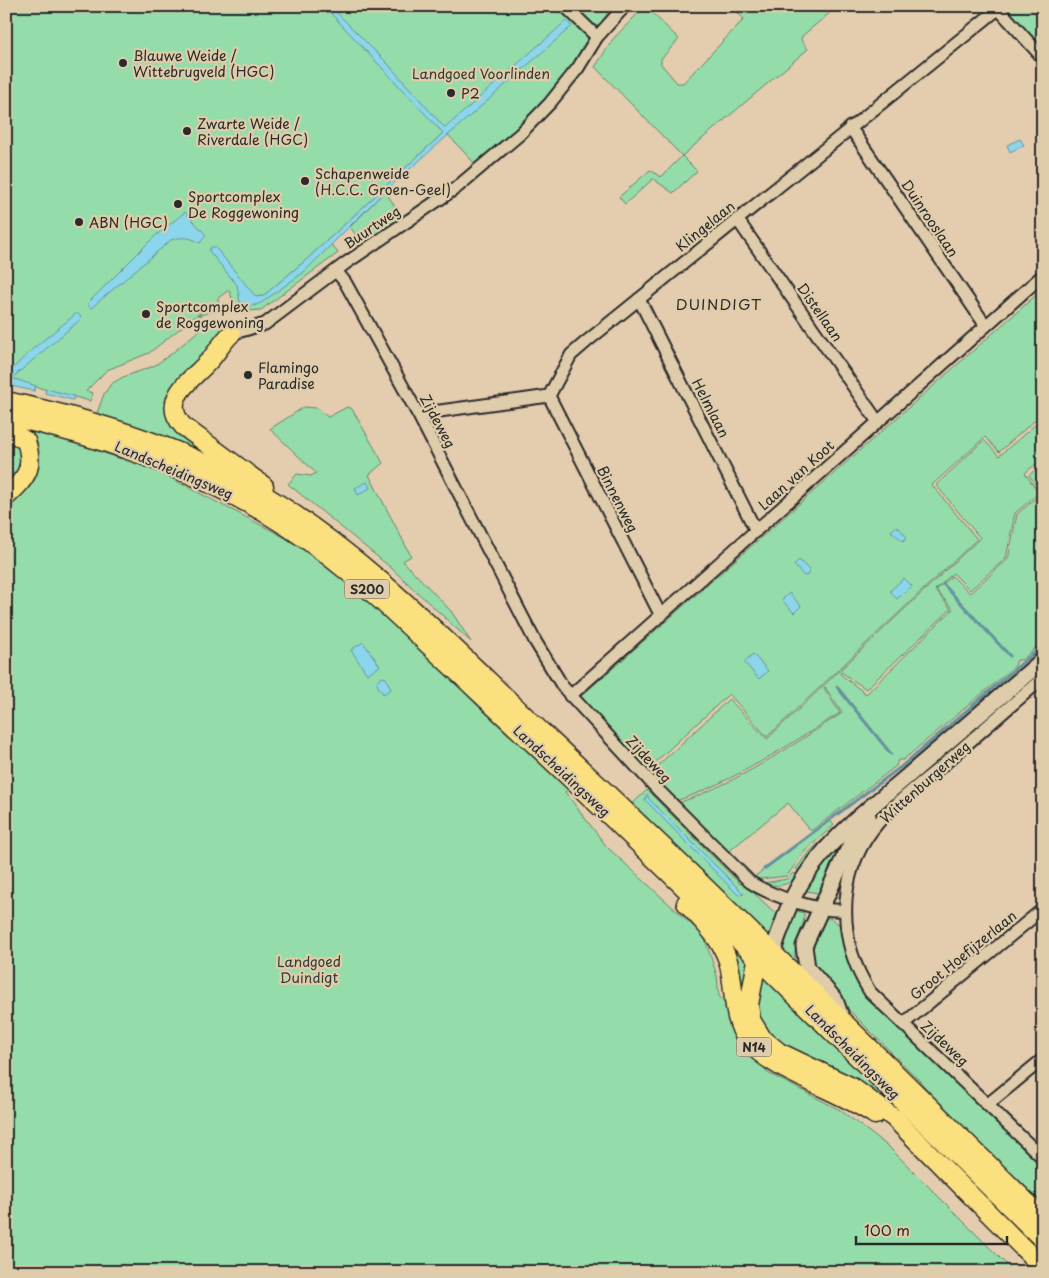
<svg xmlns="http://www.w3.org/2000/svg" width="1049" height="1278" viewBox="0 0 1049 1278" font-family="'Playpen Sans',sans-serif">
<rect width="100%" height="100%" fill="#e4ccaf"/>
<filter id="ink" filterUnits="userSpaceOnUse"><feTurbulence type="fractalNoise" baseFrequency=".02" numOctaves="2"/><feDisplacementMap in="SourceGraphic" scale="10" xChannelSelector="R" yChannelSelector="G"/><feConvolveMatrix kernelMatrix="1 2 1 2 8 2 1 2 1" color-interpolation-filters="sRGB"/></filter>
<g filter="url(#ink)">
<!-- green -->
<path fill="#94dcaa" stroke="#60846a" d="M6,6H612L565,79L536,113L476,165L437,123L435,124L443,133L306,260L263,296L256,297L254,306L304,272L331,244L338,253L261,310L233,312L232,298L229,290L218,298L219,311L210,312L198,316L212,303L149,353L107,370L86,391L93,393L90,401L6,379Z
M645,6L679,39L661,59V64L677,83H683L744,19L731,6H838L802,36L801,40L808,49L682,156L697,171L673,193L653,179L625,204L619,197L650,170L661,177L682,156L595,67L613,39Z
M1010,6H1027L1043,20V50L1006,10Z
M385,191L403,219L364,246L350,227Z
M1043,289V413L999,452L985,437L932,485L977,539L767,737L729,694L648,769L579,698Z
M210,321L217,322L225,332L168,401L234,466L96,416L104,394L111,384L123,377L154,366L171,354Z
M304,407L316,408L328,417L347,407L352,409L383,463L369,475L411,556L403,561L451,611L471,642L390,567L288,484L297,474L311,476L316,473L270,429Z
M1043,418V458L1025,473L1039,493L1015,513L1006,558L970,590L953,573L935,590L951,609L866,689L841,672L840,674L866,694L953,609L936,590L952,576L970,593L1008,559L1017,514L1042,493L1029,475L1043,464V641L1022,660H1017L1015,666L903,760H898L896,766L811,831L788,803L728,852L678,803C737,783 790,747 842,713L825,687L824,688L840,713C787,746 735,781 676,801L651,772L729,699L767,739L980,538L936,485L984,440L999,456Z
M11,424L61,438L121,459L126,455L284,537L341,573L569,788L565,792L607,847L704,936L717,976L719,996L774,1065L766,1072L840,1110L889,1147L1014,1272H6V438Z
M647,790L740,884L743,883L773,911L781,914L772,942L631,805Z
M830,820L834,825L805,851L787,876L760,879L754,877Z
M850,828L822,894L807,891L809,883Z
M822,840L800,871L796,869L807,854Z
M793,873L797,875C789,887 776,887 763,883L787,879Z
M794,910L804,913C806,926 792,940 795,962L792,964L777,944Z
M830,918L840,925L851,970L863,992L1043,1166V1210L952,1119L919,1080L849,1010L809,963L812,933L822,919Z
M734,943L750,959L743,989L735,988L728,950Z
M762,972L920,1129L852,1084L791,1053L765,1030L756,1009Z"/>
<!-- water -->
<path fill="#8bd6eb" stroke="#65929e" d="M324,6H330L387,63L445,128L566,21L572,26L385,191L304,272L261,303C253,306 248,307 240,302L237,285L209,251L211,247H215L256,297L263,296L306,260L443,133Z
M1020,139L1024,145L1010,152L1007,145Z
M185,212L206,235L200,243C191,237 182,236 171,240L91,308L87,304L154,237Z
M77,313L82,318L12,378L36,386L34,391L6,385V375L35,347Z
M46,389L74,396L73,400L45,393Z
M367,482L370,488L358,495L355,488Z
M897,526L907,537L903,541L891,531Z
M799,560L809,570L808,575L804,576L794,565Z
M904,578L912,586L897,599L890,591Z
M789,593L801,606L794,613L782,600Z
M363,642L380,666L367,674L351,650Z
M753,654L768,671L759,679L744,662Z
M382,677L386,678L391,689L383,694L376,683Z
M646,795H648V798L744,894L738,895L645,800Z"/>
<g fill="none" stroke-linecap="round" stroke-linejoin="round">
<!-- stream -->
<path stroke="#65929e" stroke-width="3" d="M944,585L1010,656
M837,687L891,754
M764,869L902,766L1043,645"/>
<!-- street casing -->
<g stroke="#2b2b2b" stroke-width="15">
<path id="street" d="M565,6L597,37
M996,6L1043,58
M850,127L986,326
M737,219L878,422
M336,271L345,282L418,414L535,641L563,687L658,790L750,882C771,896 820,912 844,910
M639,299L756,531
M231,334L265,324L346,263L456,188L520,134L550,103L578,68L597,37L625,6
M549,396L661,616
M418,414L549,396L571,355L586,342L998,9
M1043,678C1009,707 976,736 943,765C919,785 892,805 873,829C836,878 838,942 870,992L1043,1158
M570,696L1043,275
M903,1024L1043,909
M988,1104L1043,1059"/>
</g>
<!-- secondary casing -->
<g stroke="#2b2b2b" stroke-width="19">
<path id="secondary" d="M773,963C772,949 778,936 783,923C804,853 866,813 918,767C960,731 1001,696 1043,660
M842,1019L835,1000L807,968L804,946L841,864L858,830L868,816"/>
</g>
<!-- primary casing -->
<g stroke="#2b2b2b" stroke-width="21">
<path id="primary" d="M231,334C222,342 217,353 208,362C192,380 159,399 183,426L264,486
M6,401C92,419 183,446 259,492C367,556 454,649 545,735C714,893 878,1056 1043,1218
M6,416C99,436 189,467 270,516C326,549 375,594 422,639C460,674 497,710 535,745C707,907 875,1074 1043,1240
M6,429L26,441C35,469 26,478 6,497
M686,903C701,920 721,938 728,961C736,987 730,1017 748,1041C773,1072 839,1090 875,1115
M759,949L749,1005L751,1020L762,1038L779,1052L852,1087L894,1118L1043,1268"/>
</g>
<!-- street -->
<use href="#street" stroke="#dfccaa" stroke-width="11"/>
<!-- secondary -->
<use href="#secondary" stroke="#dfccaa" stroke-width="15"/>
<!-- primary -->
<use href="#primary" stroke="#fbe080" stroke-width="18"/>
</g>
</g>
<!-- markers -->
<g fill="#2b2b2b" stroke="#dfccaa" stroke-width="2">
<circle cx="123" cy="63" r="5"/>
<circle cx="451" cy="93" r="5"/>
<circle cx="187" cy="131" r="5"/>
<circle cx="305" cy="181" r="5"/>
<circle cx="178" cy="204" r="5"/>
<circle cx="79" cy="222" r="5"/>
<circle cx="146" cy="314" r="5"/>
<circle cx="248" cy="375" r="5"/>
</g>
<g text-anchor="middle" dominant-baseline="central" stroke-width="4.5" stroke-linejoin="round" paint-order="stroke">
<!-- shield labels -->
<g fill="#dfccaa" stroke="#615b51" stroke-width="1">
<rect x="344.5" y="579.5" width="45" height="19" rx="4"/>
<rect x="736.5" y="1037.5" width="35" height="19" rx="4"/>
</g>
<g font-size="12" font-weight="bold" fill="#2b2b2b">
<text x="367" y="589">S200</text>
<text x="754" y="1047">N14</text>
</g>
<!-- poi labels -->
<g font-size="14" fill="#2b2b2b" stroke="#dfccaa" text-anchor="start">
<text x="133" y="55">Blauwe Weide /<tspan x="133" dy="16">Wittebrugveld (HGC)</tspan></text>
<text x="461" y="93">P2</text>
<text x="197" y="123">Zwarte Weide /<tspan x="197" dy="16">Riverdale (HGC)</tspan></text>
<text x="315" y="173">Schapenweide<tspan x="315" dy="16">(H.C.C. Groen-Geel)</tspan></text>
<text x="188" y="196">Sportcomplex<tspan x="188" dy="16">De Roggewoning</tspan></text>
<text x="89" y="222">ABN (HGC)</text>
<text x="156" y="306">Sportcomplex<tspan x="156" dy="16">de Roggewoning</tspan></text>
<text x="258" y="367">Flamingo<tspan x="258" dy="16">Paradise</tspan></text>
</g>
<!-- park labels -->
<g font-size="14" fill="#363d38" stroke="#dfccaa">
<text x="481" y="73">Landgoed Voorlinden</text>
<text x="309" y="961">Landgoed<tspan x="309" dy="16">Duindigt</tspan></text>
</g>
<!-- street labels -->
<g font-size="14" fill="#2b2b2b" stroke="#dfccaa">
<text transform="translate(930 218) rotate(56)">Duinrooslaan</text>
<text transform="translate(705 226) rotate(-39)">Klingelaan</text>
<text transform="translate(372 227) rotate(-34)">Buurtweg</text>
<text transform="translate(820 312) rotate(55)">Distellaan</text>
<text transform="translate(711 408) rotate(63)">Helmlaan</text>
<text transform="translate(438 421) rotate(62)">Zijdeweg</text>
<text transform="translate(174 470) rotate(23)">Landscheidingsweg</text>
<text transform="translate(796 475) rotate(-42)">Laan van Koot</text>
<text transform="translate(618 499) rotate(63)">Binnenweg</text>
<text transform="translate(649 759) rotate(47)">Zijdeweg</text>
<text transform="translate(562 771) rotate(43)">Landscheidingsweg</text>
<text transform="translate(925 782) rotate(-42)">Wittenburgerweg</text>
<text transform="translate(963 955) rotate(-39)">Groot Hoefijzerlaan</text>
<text transform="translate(945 1043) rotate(43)">Zijdeweg</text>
<text transform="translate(853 1052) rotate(45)">Landscheidingsweg</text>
</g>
<!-- neighbourhood labels -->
<g font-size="15" letter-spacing="1" fill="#2b2b2b" stroke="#dfccaa">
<text x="719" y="303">DUINDIGT</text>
</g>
</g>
<!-- margin -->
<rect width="1049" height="1278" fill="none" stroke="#dfccaa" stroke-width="25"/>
<rect x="12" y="12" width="1024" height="1253" fill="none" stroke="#2b2b2b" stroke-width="2" filter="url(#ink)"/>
<!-- scale -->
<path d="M856 1236v8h151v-8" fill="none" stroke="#2b2b2b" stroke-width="2.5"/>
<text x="864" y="1236" font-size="15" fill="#2b2b2b" stroke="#dfccaa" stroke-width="4" paint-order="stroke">100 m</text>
</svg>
